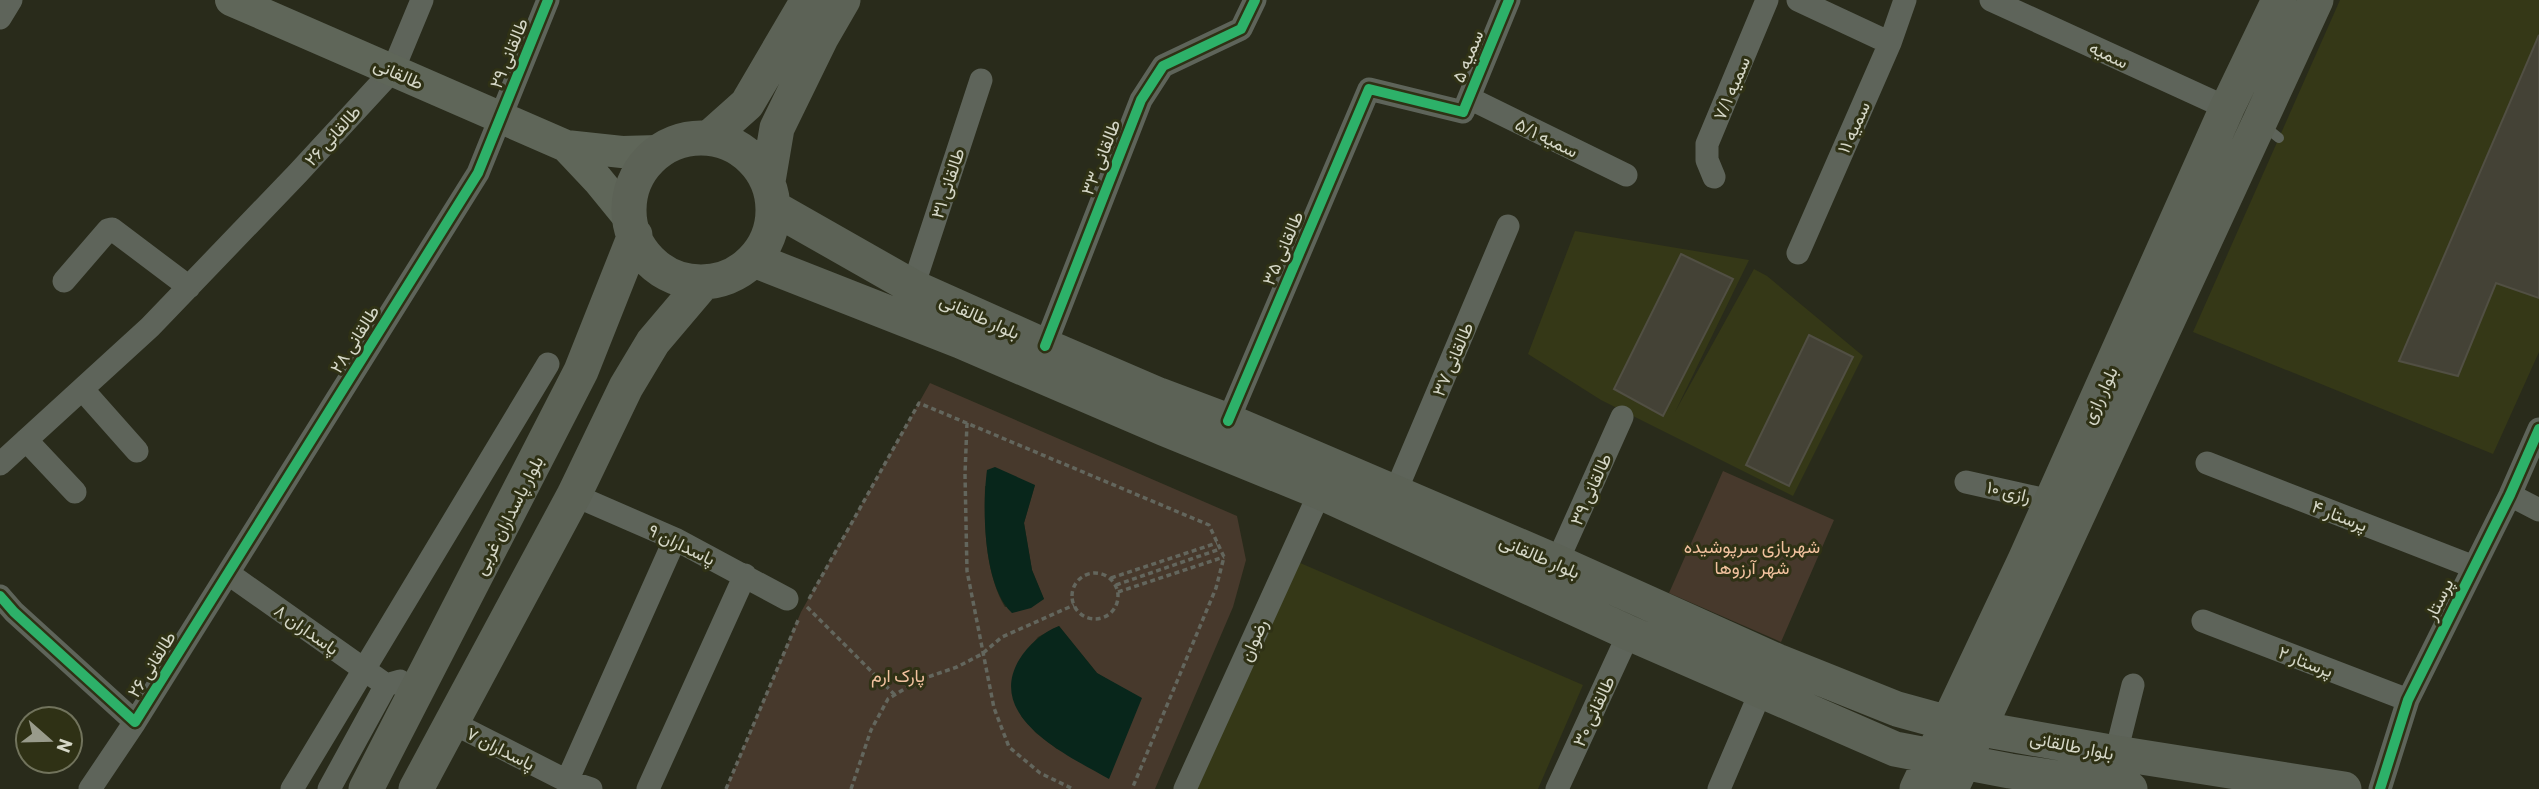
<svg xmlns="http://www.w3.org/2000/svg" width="2539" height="789" viewBox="0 0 2539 789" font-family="Barlow,Vazirmatn,sans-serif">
<rect width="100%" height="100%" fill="#292b1b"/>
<!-- built -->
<path fill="#353817" d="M2340,0H2539V352L2493,454L2193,332Z
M1575,231L1749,260L1675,412L1754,269L1767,276L1863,356L1793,496L1601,400L1528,354Z
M1291,559L1583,685L1538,789H1191Z"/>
<!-- green -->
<path fill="#47392c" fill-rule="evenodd" d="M930,383L1237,516L1246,560L1233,607L1155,789H726L801,612ZM1035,485L1024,523L1032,570L1044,599L1005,607C985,573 984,525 985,486ZM1059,626L1097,673L1114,684L1057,749L1036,733L1021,716L1031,646L1038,637Z
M1723,471L1834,520L1781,642L1669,593Z"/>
<!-- water -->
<path fill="#08261b" d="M995,467L1035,485L1024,523L1032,570L1044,599L1031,608L1012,613C983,586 982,508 987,470Z
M1059,626L1097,673L1142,698L1109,779C1069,756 985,718 1019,660C1028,645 1043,632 1059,626Z"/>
<!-- building -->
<path fill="#444236" stroke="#514f43" stroke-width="2" d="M2539,35V298L2496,283L2458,376L2399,361Z
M1681,254L1733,279L1663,416L1614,389Z
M1809,335L1853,357L1789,486L1746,465Z"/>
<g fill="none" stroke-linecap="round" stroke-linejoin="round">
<!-- path -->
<path stroke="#63665d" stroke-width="3.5" stroke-dasharray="5 3.5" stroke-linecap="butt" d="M967,423L965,474L967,571L994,708L1009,747L1040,773L1073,789
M1072 596a23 23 0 1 1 46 0a23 23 0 1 1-46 0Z
M1111,578L1217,543
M1116,585L1220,549
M1118,592L1224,557
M809,599L919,403L1209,525L1224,557L1216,588L1132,789
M807,607L895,695
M726,789L799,618
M851,789L871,730L888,699L919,680L957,667L982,654L1002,637L1074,605"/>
<!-- service -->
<path stroke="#5e645a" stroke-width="10" d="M2264,126L2279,138"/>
<!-- minor -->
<path stroke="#5e645a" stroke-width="23" d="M1798,0L1890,43
M1991,0L2227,108
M0,18L11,0
M1469,98L1626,175
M1714,177L1707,160V144L1767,0
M1798,253L1890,43L1905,0
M64,281L108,230L112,229L189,287
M913,287L981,80
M1045,346L1141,100L1163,66L1241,29L1255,0
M82,389L137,451
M1228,421L1369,89L1463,112L1509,0
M26,440L75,492
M2207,463L2474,567
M0,464L150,327L298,173L393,70L422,0
M1966,482L2051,501
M1395,493L1508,226
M574,495L675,539L787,599
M2510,495L2539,510
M1557,562L1622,417
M229,574L386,685
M0,596L14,612L135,722L478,173L548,0
M2203,621L2408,700
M451,722L567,781L591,789
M2116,753L2133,685
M567,781L675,539
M90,789L135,722
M292,789L548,364
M329,789L386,685L400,681
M648,789L745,575
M1185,789L1320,492
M1557,789L1629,633
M1719,789L1761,691
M2380,789L2408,700L2510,495L2539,429"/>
<!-- secondary -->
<path stroke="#5f6659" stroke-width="32" d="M231,0L566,146
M629,218L598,180L566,146L622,152L658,151"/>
<!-- primary -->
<path stroke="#5c6256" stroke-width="35" d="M710,137L747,104L808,0
M629 210a72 72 0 1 1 144 0a72 72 0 1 1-144 0Z
M768,181L777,128L821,38L843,0
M774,208L913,287L1045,346L1159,395L1228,421L1557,562L1777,661L1897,709L1948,723L2116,753L2344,789
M754,260L960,341L1165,429L1320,492L1629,633L1895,749L2010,771L2130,789
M366,789L581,371L635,235
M416,789L574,495L626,387L653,342L703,283
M1917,789L2025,560L2227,108L2279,0
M1951,789L2316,0"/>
<!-- cycleway casing -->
<g stroke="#2f3115" stroke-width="15">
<path id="cycleway" d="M1045,346L1141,100L1163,66L1241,29L1255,0
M1228,421L1369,89L1463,112L1509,0
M0,596L14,612L135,722L478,173L548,0
M2380,789L2408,700L2510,495L2539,429"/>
</g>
<!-- cycleway -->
<use href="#cycleway" stroke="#2db169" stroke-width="10"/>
</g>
<g text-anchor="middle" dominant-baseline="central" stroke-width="6" stroke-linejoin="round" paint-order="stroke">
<!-- street labels -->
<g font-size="18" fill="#d5d7c7" stroke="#2f3115">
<text transform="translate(508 53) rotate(-68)">طالقانی ۲۹</text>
<text transform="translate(2109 54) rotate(25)">سمیه</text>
<text transform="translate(1467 56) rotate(-68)">سمیه ۵</text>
<text transform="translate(399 73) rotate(24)">طالقانی</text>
<text transform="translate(1731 88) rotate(-67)">سمیه ۷/۱</text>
<text transform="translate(1853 127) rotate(-66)">سمیه ۱۱</text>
<text transform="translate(332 135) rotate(-48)">طالقانی ۲۶</text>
<text transform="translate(1547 137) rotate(26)">سمیه ۵/۱</text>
<text transform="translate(1100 157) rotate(-69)">طالقانی ۳۳</text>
<text transform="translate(947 183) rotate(-72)">طالقانی ۳۱</text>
<text transform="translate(1282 248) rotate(-67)">طالقانی ۳۵</text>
<text transform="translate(980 316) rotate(24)">بلوار طالقانی</text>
<text transform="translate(354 339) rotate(-58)">طالقانی ۲۸</text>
<text transform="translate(1452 359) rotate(-67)">طالقانی ۳۷</text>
<text transform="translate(2099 395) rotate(-65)">بلوار رازی</text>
<text transform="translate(1590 489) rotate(-66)">طالقانی ۳۹</text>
<text transform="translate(2009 491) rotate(13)">رازی ۱۰</text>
<text transform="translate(508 515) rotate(-63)">بلوار پاسداران غربی</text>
<text transform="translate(2340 515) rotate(21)">پرستار ۴</text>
<text transform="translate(682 544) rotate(26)">پاسداران ۹</text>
<text transform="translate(1540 556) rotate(23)">بلوار طالقانی</text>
<text transform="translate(2438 599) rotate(-64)">پرستار</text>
<text transform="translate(307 629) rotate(35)">پاسداران ۸</text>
<text transform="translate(1253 640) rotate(-66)">رضوان</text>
<text transform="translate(2306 661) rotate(21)">پرستار ۲</text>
<text transform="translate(151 664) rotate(-58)">طالقانی ۲۶</text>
<text transform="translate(1593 711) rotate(-65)">طالقانی ۳۰</text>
<text transform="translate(2072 745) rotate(11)">بلوار طالقانی</text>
<text transform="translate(501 748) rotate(27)">پاسداران ۷</text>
</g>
<!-- park labels -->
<g font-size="18" fill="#f1c19e" stroke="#2f3115">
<text x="1752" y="546">شهربازی سرپوشیده<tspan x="1752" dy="21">شهر آرزوها</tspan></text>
<text x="898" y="675">پارک ارم</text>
</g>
</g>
<!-- north arrow -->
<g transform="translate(49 740) rotate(110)"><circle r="33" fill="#2f3115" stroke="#71735c" stroke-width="2"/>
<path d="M0-5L12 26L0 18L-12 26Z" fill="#999b8b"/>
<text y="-10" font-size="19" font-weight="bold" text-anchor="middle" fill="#d5d7c7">N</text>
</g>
</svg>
